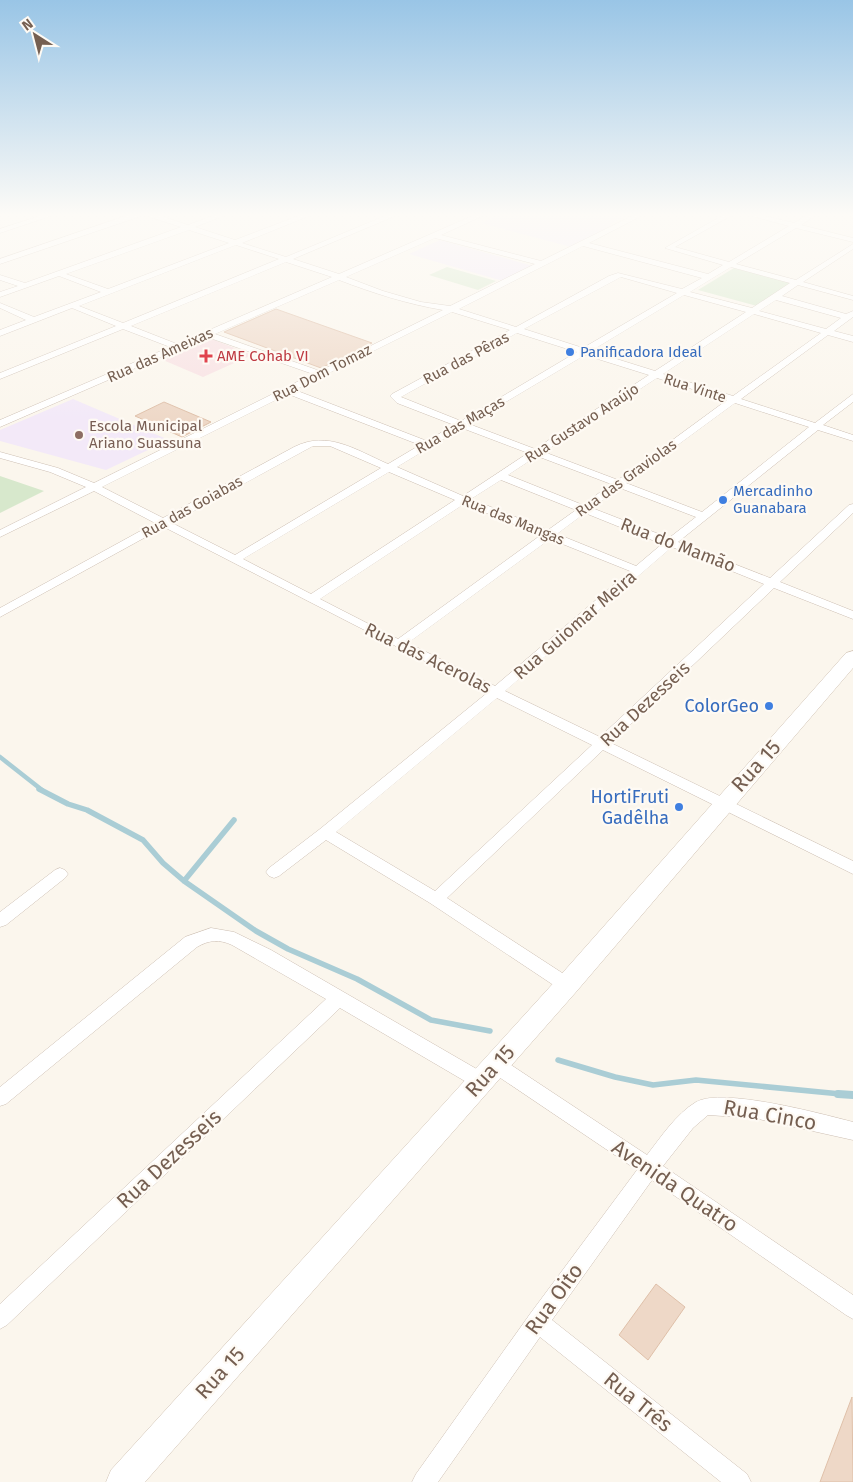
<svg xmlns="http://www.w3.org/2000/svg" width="853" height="1482" viewBox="0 0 853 1482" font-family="'Fira Sans',sans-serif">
<rect width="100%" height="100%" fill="#fbf6ed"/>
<!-- education -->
<path fill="#f3e9f8" d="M503,213H627L630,214L610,224L612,227L571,247L481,223Z
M440,240L533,266L503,281L409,254Z
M73,399L169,440L106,470L0,441V430Z"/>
<!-- medical -->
<path fill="#f8e1e3" d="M212,339L252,355L203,377L163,360Z"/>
<!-- green -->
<path fill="#d7e8cc" d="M447,267L496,281L478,290L429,275Z
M734,268L793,283L757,306L698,290Z
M0,476L44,491L0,513Z"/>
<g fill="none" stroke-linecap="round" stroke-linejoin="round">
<!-- stream-far2 -->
<path stroke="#aacdd5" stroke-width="4.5" d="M0,757L42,790"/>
<!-- stream-far1 -->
<path stroke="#aacdd5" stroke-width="5.5" d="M39,789L68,804L87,810L143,840L163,863L184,881L256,931L288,949L357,979L431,1020L490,1031
M184,881L234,820
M558,1060L615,1077L653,1085L696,1080L851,1095"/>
<!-- stream -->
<path stroke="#aacdd5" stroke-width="8" d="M838,1094L853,1095"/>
</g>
<!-- building -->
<path fill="#eed8c7" stroke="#dfc0a9" d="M276,309L372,343L321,368L224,332Z
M164,402L211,422L182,437L135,416Z
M656,1284L685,1307L648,1360L619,1335Z
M852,1397L853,1482H820Z"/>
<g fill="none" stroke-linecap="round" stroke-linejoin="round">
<!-- minor casing -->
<g stroke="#cdbfb3" stroke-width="1">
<path id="minor" d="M49,213H60L0,233V229Z
M134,213H153L188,225L220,213H231L195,227L235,240L306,213H316L242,243L286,257L392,213H402L293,259L339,274L479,213H489L441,235L541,261L638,213H647L589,243L708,274L723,265L665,248L727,213H736L675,247L729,262L789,226L740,213H753L794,223L810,213H819L801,225L853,238V242L796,228L736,264L796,280L853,244V249L803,282L853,296V300L798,285L782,296L846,314L853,311V317L834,331L853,336V342L828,335L741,399L815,423L853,394V402L823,425L853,435V441L818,430L678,542L770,578L849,505L853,504V513L780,582L853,611V619L774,588L611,743L853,861V874L603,750L447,898L573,980L575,985L573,990L567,992L561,990L430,903L326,840L279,876L274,878L269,876L266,872L269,868L320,829L487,693L164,527L0,617V608L155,523L94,491L0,537V530L86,487L50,472L0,458V452L58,468L94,483L313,374L207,337L0,427V420L170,347L123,329L0,379V373L116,326L72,308L0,336V330L26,320L0,308V303L34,317L101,292L59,276L0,297V292L18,286L0,280V275L25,283L181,227L144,215L0,264V259ZM189,230L229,243L108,289L66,274ZM435,238L535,264L450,306L421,302L383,291L346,277ZM236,245L279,259L123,323L79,306ZM583,246L702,278L682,289L618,273L609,276L516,327L459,309ZM286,262L332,277L177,344L131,326ZM731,267L790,283L752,308L690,292ZM621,277L677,293L583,348L524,329ZM339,280C373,293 407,304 443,310L320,371L215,334ZM684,295L746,312L655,371L591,351ZM776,300L841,318L826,329L759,311ZM452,312L510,330L392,394L390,396L397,403L454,425L427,441L295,390ZM754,314L821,333L733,396L663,374ZM517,333L577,352L461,421L401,397ZM585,355L649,375L535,449L469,424ZM657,378L727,400L618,480L544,452ZM288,394L420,445L388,464C356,450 328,430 294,447L163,518L102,487ZM735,403L809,427L702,512L626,483ZM462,428L528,453L463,496L397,467ZM313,446H330L381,468L235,555L172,523ZM537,456L611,484L583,505L508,475ZM389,472L455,500L311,594L243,559ZM501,480L576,510L548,530L471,499ZM620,488L696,517L669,538L592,508ZM464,504L541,535L398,639L320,599ZM585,513L662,544L636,566L557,534ZM550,539L630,571L495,686L408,643ZM672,547L764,584L600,737L505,691ZM497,698L592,745L435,891L336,832Z
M60,868L65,870L68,874L65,878L6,925L0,927V912L55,870Z
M211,928L234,932L271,950L487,1075L490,1081L487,1087L481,1089L475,1087L340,1008L7,1325L0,1329V1304L326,999L232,945C219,939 209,940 197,947L6,1104L0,1106V1087L185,937Z
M496,1057L502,1059L647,1155C661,1137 676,1114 696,1102C722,1087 822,1114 853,1122V1140L754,1118L708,1115L693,1128L663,1166L853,1295V1319L846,1315L652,1180L552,1320L747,1474L751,1482H721L540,1337L438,1482H412L416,1474L530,1314L637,1170L490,1071L487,1065L490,1059Z"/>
</g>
<!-- secondary casing -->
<g stroke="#cfc0b1" stroke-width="1">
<path id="secondary" d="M853,651V668L576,992L145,1482H106L111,1470L558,978L846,653Z"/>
</g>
<!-- minor -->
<use href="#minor" fill="#fff" fill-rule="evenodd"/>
<!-- secondary -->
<use href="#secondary" fill="#fff" fill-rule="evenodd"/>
</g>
<!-- sky -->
<linearGradient id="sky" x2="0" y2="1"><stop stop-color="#99c5e6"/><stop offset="0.51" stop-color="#fdfbf7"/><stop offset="1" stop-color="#fdfbf7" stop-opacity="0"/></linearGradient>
<rect width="853" height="421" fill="url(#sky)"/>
<!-- markers -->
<g fill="#3f7fe0" stroke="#fefaf4" stroke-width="2">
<circle cx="570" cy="352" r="5"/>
<circle cx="723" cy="500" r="5"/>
<circle cx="769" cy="706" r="5"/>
<circle cx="679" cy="807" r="5"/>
</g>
<path fill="#e0444e" stroke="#fefaf4" stroke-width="2" d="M203.5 348.5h5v5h5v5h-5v5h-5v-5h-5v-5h5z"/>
<circle fill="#8d6e63" stroke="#fefaf4" stroke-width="2" cx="79" cy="435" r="5"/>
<g text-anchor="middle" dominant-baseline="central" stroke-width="4.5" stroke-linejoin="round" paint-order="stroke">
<!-- far-shop labels -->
<g font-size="15" fill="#366cbe" stroke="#fefaf4" text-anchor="start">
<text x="580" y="352">Panificadora Ideal</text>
<text x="733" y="491">Mercadinho<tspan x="733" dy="17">Guanabara</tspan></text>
</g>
<!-- far-street labels -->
<g font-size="15" fill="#755f51" stroke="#fefaf4">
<text transform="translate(160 355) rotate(-24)">Rua das Ameixas</text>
<text transform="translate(466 358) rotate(-28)">Rua das Pêras</text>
<text transform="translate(322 373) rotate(-27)">Rua Dom Tomaz</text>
<text transform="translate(695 388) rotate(18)">Rua Vinte</text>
<text transform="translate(582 423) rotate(-33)">Rua Gustavo Araújo</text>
<text transform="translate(460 425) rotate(-30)">Rua das Maças</text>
<text transform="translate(626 478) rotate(-36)">Rua das Graviolas</text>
<text transform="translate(192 507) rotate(-29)">Rua das Goiabas</text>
<text transform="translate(513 520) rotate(22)">Rua das Mangas</text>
</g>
<!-- far-health labels -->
<g font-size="15" fill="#be3a42" stroke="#fefaf4" text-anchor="start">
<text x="217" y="356">AME Cohab VI</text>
</g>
<!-- far-education labels -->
<g font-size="15" fill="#785e54" stroke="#fefaf4" text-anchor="start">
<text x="89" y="426">Escola Municipal<tspan x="89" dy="17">Ariano Suassuna</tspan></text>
</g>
<!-- street labels -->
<g font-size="18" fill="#755f51" stroke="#fefaf4">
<text transform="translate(678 545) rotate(21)">Rua do Mamão</text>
<text transform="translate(575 625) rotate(-41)">Rua Guiomar Meira</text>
<text transform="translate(428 658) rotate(26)">Rua das Acerolas</text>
<text transform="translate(645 704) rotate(-43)">Rua Dezesseis</text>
</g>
<!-- shop labels -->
<g font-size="18" fill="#366cbe" stroke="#fefaf4" text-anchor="end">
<text x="759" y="706">ColorGeo</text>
<text x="669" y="797">HortiFruti<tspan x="669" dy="21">Gadêlha</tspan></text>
</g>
<!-- near-street labels -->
<g font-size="21" fill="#755f51" stroke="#fefaf4">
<text transform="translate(756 766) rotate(-48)">Rua 15</text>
<text transform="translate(490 1071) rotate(-48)">Rua 15</text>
<text transform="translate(770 1115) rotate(10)">Rua Cinco</text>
<text transform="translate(169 1159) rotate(-43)">Rua Dezesseis</text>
<text transform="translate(675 1186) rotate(34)">Avenida Quatro</text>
<text transform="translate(554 1299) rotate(-54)">Rua Oito</text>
<text transform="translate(220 1373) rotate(-48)">Rua 15</text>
<text transform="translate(638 1402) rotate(39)">Rua Três</text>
</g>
</g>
<!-- north arrow -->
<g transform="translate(35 35) rotate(324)" stroke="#fefaf4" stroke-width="4" paint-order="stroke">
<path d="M0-4L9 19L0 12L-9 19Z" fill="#755f51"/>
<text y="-8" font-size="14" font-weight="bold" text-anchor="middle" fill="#755f51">N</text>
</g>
</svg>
